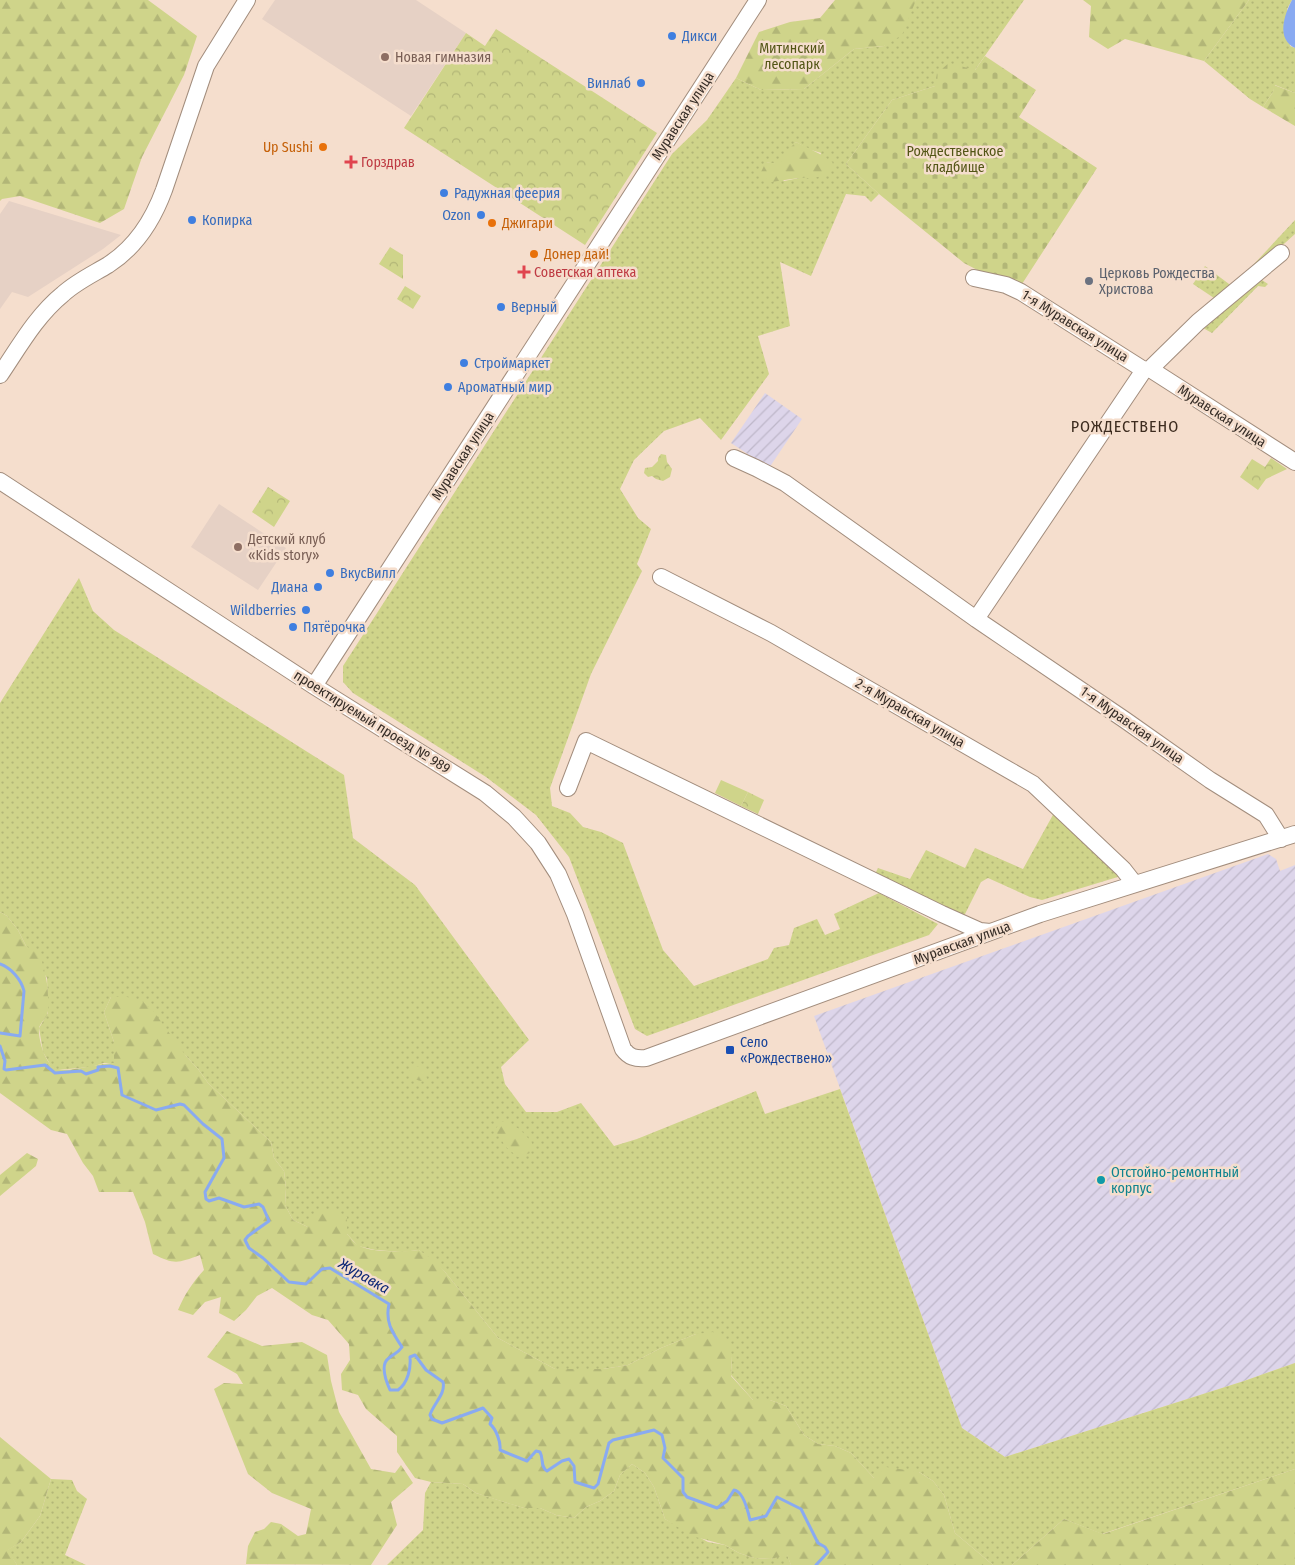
<svg xmlns="http://www.w3.org/2000/svg" width="1295" height="1565" viewBox="0 0 1295 1565" font-family="'Fira Sans Condensed',sans-serif">
<defs>
<pattern id="industrial-furrows" width="10" height="10" patternUnits="userSpaceOnUse" patternTransform="scale(1.25)"><rect width="10" height="10" fill="#ddd5ea"/><path d="M-1 1l2-2M0 10L10 0M9 11l2-2" fill="none" stroke="#beb7c9"/></pattern>
<pattern id="grass-dots" width="8" height="8" patternUnits="userSpaceOnUse" patternTransform="scale(1.25)"><rect width="8" height="8" fill="#cfd48a"/><path d="M2 2h.1M6 6h.1" fill="none" stroke="#b2b677" stroke-width="1.8" stroke-linecap="round"/></pattern>
<pattern id="forest-firs" width="22" height="20" patternUnits="userSpaceOnUse" patternTransform="scale(1.25)"><rect width="22" height="20" fill="#cfd48a"/><path d="M5 1l3.5 6h-7zM16 11l3.5 6h-7z" fill="#b2b677"/></pattern>
<pattern id="cemetery-stones" width="16" height="16" patternUnits="userSpaceOnUse" patternTransform="scale(1.25)"><rect width="16" height="16" fill="#cfd48a"/><path d="M2 7V4a2 2 0 0 1 4 0v3zM10 15v-3a2 2 0 0 1 4 0v3z" fill="#b2b677"/></pattern>
<pattern id="park-crowns" width="20" height="18" patternUnits="userSpaceOnUse" patternTransform="scale(1.25)"><rect width="20" height="18" fill="#cfd48a"/><path d="M2 6a3 3 0 1 1 6 0M12 15a3 3 0 1 1 6 0" fill="none" stroke="#b2b677"/></pattern>
</defs>
<rect width="100%" height="100%" fill="#f5decd"/>
<!-- industrial -->
<path fill="url(#industrial-furrows)" d="M765,393L802,419L769,468L731,443Z
M1268,854L1276,859L1280,871L1295,865V1363L1244,1381L1005,1457L962,1428L814,1016Z"/>
<!-- education -->
<path fill="#e6d1c5" d="M275,0H416L466,33L411,116L262,19Z
M9,201L121,235L103,249L28,297L12,292L0,309V214Z
M219,504L286,548L258,590L191,547Z"/>
<!-- grass -->
<path fill="url(#grass-dots)" fill-rule="evenodd" d="M916,0H1024L975,70L935,86L892,100L846,164L879,194L871,202L865,196L846,194L811,276L780,262L790,326L758,336L769,374L721,440L700,418L664,431L634,460L620,489L638,518L651,529L637,564L642,571L591,674L550,788L552,806L570,813L583,827L601,832L623,843L663,950L694,986L768,959L774,948L789,945L794,928L817,919L825,935L840,929L834,914L879,893L938,924L929,935L647,1036L635,1029L569,857L536,815L486,777L353,693L343,682V666L672,154L707,120L736,78L761,90L804,89L854,49L884,46ZM796,142L808,149L821,153L813,178H799L784,181L766,162L780,165Z
M1249,0H1292L1287,9L1290,46L1295,48V93L1275,85L1273,92L1263,107L1250,99L1204,61Z
M1295,220V234L1246,278H1241Z
M1205,266L1229,284L1231,291L1217,300L1193,284Z
M1259,278L1268,284L1265,287L1258,286L1212,333L1203,328Z
M79,578L93,611L114,630L344,775L353,838L415,885L529,1040L501,1067L505,1084L526,1112H557L581,1103L614,1146L637,1139L756,1091L765,1114L840,1089L962,1428L1005,1457L1244,1381L1295,1363V1469L1102,1534L1064,1519L1012,1565H993L955,1533L944,1495L933,1481L919,1472L874,1478L851,1453L835,1446L818,1444L804,1435L786,1406L770,1400H753L731,1375L732,1356L696,1334L661,1348L628,1365L603,1369H555L498,1338L445,1272L419,1250L402,1252L375,1250L358,1246L347,1234L308,1227L293,1220L285,1205L286,1188L284,1171L274,1158L271,1142L208,1083L198,1069L186,1056L111,997L104,1012L114,1042V1063H104L91,1067L57,1070L51,1066L43,1052L39,1028L48,1013L47,978L26,946L18,930L7,916L0,912V703Z
M1054,813L1121,876L1042,900L1030,897L988,878L981,882L963,918L874,876L878,868L910,879L926,850L965,868L975,848L1023,869Z
M632,1464L645,1473L654,1487L665,1519L708,1542L725,1545L739,1553L754,1558L771,1559L787,1554L791,1565H387L423,1530L425,1493L431,1482L463,1484L476,1493L524,1508H540L556,1515L574,1518L586,1507L600,1501L614,1491L620,1475Z
M51,1479L72,1480L77,1491L87,1499L65,1555L86,1565H17L7,1550L21,1542L40,1516Z"/>
<!-- forest -->
<path fill="url(#forest-firs)" d="M0,0H148L197,36L184,75L142,157L124,209L100,223L20,196L2,199L0,201Z
M835,0H916L902,35L884,46L854,49L804,89L761,90L736,78L759,32L790,22L820,18Z
M1083,0H1249L1204,61L1125,39L1108,49L1089,37L1091,6Z
M1274,85L1295,93V126L1263,107L1273,92Z
M796,142C809,149 821,153 833,163L826,175L813,178H799L771,182L760,174L766,162L780,164L786,152Z
M0,912L7,916L18,930L26,946L40,955C44,968 48,982 48,996C48,1002 49,1010 47,1015C45,1019 40,1024 39,1028C38,1039 45,1065 57,1069C68,1073 100,1063 114,1063V1042L104,1012L111,997H127L141,1000L154,1012L186,1056L198,1069L208,1083L271,1142L274,1158L284,1171L286,1188L285,1205L293,1220L308,1227L316,1212L332,1209L347,1217V1234C350,1237 354,1243 358,1245C371,1253 404,1252 419,1250L433,1260L445,1272L498,1338L555,1369H603L628,1365L661,1348L696,1334L713,1332L727,1340L732,1356L731,1376L753,1400H770L786,1406L804,1435L818,1444L835,1446L851,1453L874,1478L886,1467L919,1472L933,1481L944,1495L955,1533L993,1565H791L787,1555L771,1559L754,1558L739,1553L725,1545L692,1536L665,1519L654,1487L645,1473L632,1464L620,1475L614,1491L600,1501L586,1507L574,1518L556,1515L540,1508H524L491,1498L476,1493L463,1484L431,1482L415,1478L397,1452V1436L366,1409L358,1395L342,1390L341,1374L350,1360L349,1344L328,1320L312,1315L272,1288L257,1296L246,1310L234,1321L219,1313L221,1297L205,1302L193,1315L178,1310C185,1294 192,1283 204,1270L200,1255C178,1263 175,1265 153,1254L145,1222L133,1192H99L93,1176L83,1163L67,1134L51,1130L0,1093Z
M414,1066L422,1067L428,1081C417,1082 413,1079 409,1069Z
M501,1121C516,1125 522,1130 532,1143L530,1153L518,1157L506,1147L495,1130Z
M27,1153L38,1159L36,1166L0,1196V1175Z
M227,1331L262,1346L302,1342L327,1355L331,1381L339,1412L371,1469L395,1473L401,1465L413,1483L391,1502L397,1525L371,1565L246,1564L248,1546L255,1532L264,1529L271,1522L281,1524L298,1536L306,1534L311,1509L272,1493L248,1474L214,1389L224,1383L243,1384L237,1374L207,1357Z
M0,1437L51,1479L40,1516L21,1542L8,1550L17,1565H0Z
M1295,1469V1565H1012L1064,1519L1103,1534Z"/>
<!-- cemetery -->
<path fill="url(#cemetery-stones)" d="M985,56L1036,90L1019,117L1097,168L1022,284L983,273L964,263L879,194L846,164L892,100L935,86L937,73L949,63L975,70Z"/>
<!-- park -->
<path fill="url(#park-crowns)" d="M496,29L657,133L585,245L404,128L466,33L485,46Z
M390,247L403,255V279L379,264Z
M405,286L421,296L413,309L397,299Z
M661,454L666,455L667,462L672,469L670,477L663,481L656,479L652,476L648,477L644,473L645,468L652,467L658,461V458Z
M1271,458L1287,469L1266,479L1258,490L1240,477L1252,459L1265,467Z
M268,487L290,501L274,527L252,512Z
M748,792L764,800L758,814L741,806Z"/>
<!-- garden -->
<path fill="#cfd48a" d="M721,780L748,792L741,806L715,793Z"/>
<!-- water -->
<path fill="#89aaf1" d="M1292,0H1295V48C1276,39 1284,15 1292,0Z"/>
<g fill="none" stroke-linecap="round" stroke-linejoin="round">
<!-- stream -->
<path stroke="#89aaf1" stroke-width="3" d="M0,964C11,968 21,979 24,991L20,1036L0,1033
M0,1046L5,1061L4,1069L6,1070L45,1065L55,1073L81,1071L86,1074L98,1070V1067L110,1066L118,1068L122,1095L156,1110L180,1104L184,1105L203,1124L222,1139L224,1158L205,1192L206,1199L209,1201L219,1198L244,1207L259,1204L263,1207L269,1221L248,1236L245,1240L249,1248L263,1258L289,1282L306,1284L322,1269L330,1268L389,1304C385,1322 392,1332 402,1347C398,1353 395,1353 389,1358C380,1364 386,1381 390,1390H398C408,1383 411,1368 410,1357L415,1355L426,1370L443,1382C446,1394 433,1404 430,1415L432,1419L442,1423L483,1408L492,1418L490,1424C496,1429 501,1442 500,1450L527,1461L536,1451L540,1452C544,1459 540,1467 547,1471L562,1461L569,1459L574,1466L575,1482L594,1488L598,1484L609,1443L613,1440L654,1430L662,1435L665,1448L663,1458L683,1478V1492L687,1497L717,1508L727,1501L734,1490C743,1491 748,1511 750,1520L766,1516L777,1497L801,1509L818,1543L825,1547L828,1552L816,1565"/>
<!-- minor casing -->
<g stroke="#a28d7d" stroke-width="18">
<path id="minor" d="M974,278L1006,285L1021,292L1144,370
M1150,369L1295,462
M0,375C19,347 36,316 63,294C76,282 93,274 108,265C136,247 153,220 164,190L206,66L247,0
M734,458L756,468L785,483L976,619L1125,720L1210,780L1266,815L1281,839
M0,481L314,686L485,793L514,817L538,843L558,874L575,914L623,1049C629,1057 635,1059 646,1058L1040,914L1295,834
M661,577L771,633L1033,784L1123,869L1134,883
M976,619L1144,370L1150,369L1198,322L1281,253
M314,686L758,0
M568,788L586,741L942,914L980,931L990,932"/>
</g>
<!-- minor -->
<use href="#minor" stroke="#fff" stroke-width="16"/>
</g>
<!-- markers -->
<g fill="#3f7fe0" stroke="#f5decd" stroke-width="2">
<circle cx="672" cy="36" r="5"/>
<circle cx="641" cy="83" r="5"/>
<circle cx="444" cy="193" r="5"/>
<circle cx="481" cy="215" r="5"/>
<circle cx="192" cy="220" r="5"/>
<circle cx="501" cy="307" r="5"/>
<circle cx="464" cy="363" r="5"/>
<circle cx="448" cy="387" r="5"/>
<circle cx="330" cy="573" r="5"/>
<circle cx="318" cy="587" r="5"/>
<circle cx="306" cy="610" r="5"/>
<circle cx="293" cy="627" r="5"/>
</g>
<g fill="#8d6e63" stroke="#f5decd" stroke-width="2">
<circle cx="385" cy="57" r="5"/>
<circle cx="238" cy="547" r="5"/>
</g>
<g fill="#e8710a" stroke="#f5decd" stroke-width="2">
<circle cx="323" cy="147" r="5"/>
<circle cx="492" cy="223" r="5"/>
<circle cx="534" cy="254" r="5"/>
</g>
<g fill="#e0444e" stroke="#f5decd" stroke-width="2">
<path d="M348.5 154.5h5v5h5v5h-5v5h-5v-5h-5v-5h5z"/>
<path d="M521.5 264.5h5v5h5v5h-5v5h-5v-5h-5v-5h5z"/>
</g>
<circle fill="#6b7280" stroke="#f5decd" stroke-width="2" cx="1089" cy="281" r="5"/>
<rect fill="#1a4fb4" stroke="#f5decd" stroke-width="2" x="725" y="1045" width="10" height="10" rx="2.5"/>
<circle fill="#0f9aa8" stroke="#f5decd" stroke-width="2" cx="1101" cy="1180" r="5"/>
<g text-anchor="middle" dominant-baseline="central" stroke-width="5" stroke-linejoin="round" paint-order="stroke">
<!-- shop labels -->
<g font-size="14" fill="#366cbe" stroke="#f5decd" text-anchor="start">
<text x="682" y="36">Дикси</text>
<text x="631" y="83" text-anchor="end">Винлаб</text>
<text x="454" y="193">Радужная феерия</text>
<text x="471" y="215" text-anchor="end">Ozon</text>
<text x="202" y="220">Копирка</text>
<text x="511" y="307">Верный</text>
<text x="474" y="363">Строймаркет</text>
<text x="458" y="387">Ароматный мир</text>
<text x="340" y="573">ВкусВилл</text>
<text x="308" y="587" text-anchor="end">Диана</text>
<text x="296" y="610" text-anchor="end">Wildberries</text>
<text x="303" y="627">Пятёрочка</text>
</g>
<!-- park labels -->
<g font-size="14" fill="#525515" stroke="#f5decd">
<text x="792" y="48">Митинский<tspan x="792" dy="16">лесопарк</tspan></text>
<text x="955" y="151">Рождественское<tspan x="955" dy="16">кладбище</tspan></text>
</g>
<!-- education labels -->
<g font-size="14" fill="#785e54" stroke="#f5decd" text-anchor="start">
<text x="395" y="57">Новая гимназия</text>
<text x="248" y="539">Детский клуб<tspan x="248" dy="16">«Kids story»</tspan></text>
</g>
<!-- street labels -->
<g font-size="14" fill="#362d27" stroke="#f5decd">
<text transform="translate(683 116) rotate(-57)">Муравская улица</text>
<text transform="translate(1075 326) rotate(32)">1-я Муравская улица</text>
<text transform="translate(1222 416) rotate(33)">Муравская улица</text>
<text transform="translate(463 456) rotate(-57)">Муравская улица</text>
<text transform="translate(910 713) rotate(30)">2-я Муравская улица</text>
<text transform="translate(372 722) rotate(32)">проектируемый проезд № 989</text>
<text transform="translate(1132 725) rotate(35)">1-я Муравская улица</text>
<text transform="translate(962 943) rotate(-20)">Муравская улица</text>
</g>
<!-- food labels -->
<g font-size="14" fill="#c56008" stroke="#f5decd" text-anchor="start">
<text x="313" y="147" text-anchor="end">Up Sushi</text>
<text x="502" y="223">Джигари</text>
<text x="544" y="254">Донер дай!</text>
</g>
<!-- health labels -->
<g font-size="14" fill="#be3a42" stroke="#f5decd" text-anchor="start">
<text x="361" y="162">Горздрав</text>
<text x="534" y="272">Советская аптека</text>
</g>
<!-- worship labels -->
<g font-size="14" fill="#5b616d" stroke="#f5decd" text-anchor="start">
<text x="1099" y="273">Церковь Рождества<tspan x="1099" dy="16">Христова</tspan></text>
</g>
<!-- transit labels -->
<g font-size="14" fill="#164399" stroke="#f5decd" text-anchor="start">
<text x="740" y="1042">Село<tspan x="740" dy="16">«Рождествено»</tspan></text>
</g>
<!-- culture labels -->
<g font-size="14" fill="#0d838f" stroke="#f5decd" text-anchor="start">
<text x="1111" y="1172">Отстойно-ремонтный<tspan x="1111" dy="16">корпус</tspan></text>
</g>
<!-- water labels -->
<g font-size="15" font-style="italic" fill="#0c2676" stroke="#f5decd">
<text transform="translate(364 1276) rotate(30)">Журавка</text>
</g>
<!-- quarter labels -->
<g font-size="16" letter-spacing="1" fill="#3d2c1f" stroke="#f5decd">
<text x="1125" y="426">РОЖДЕСТВЕНО</text>
</g>
</g>
</svg>
